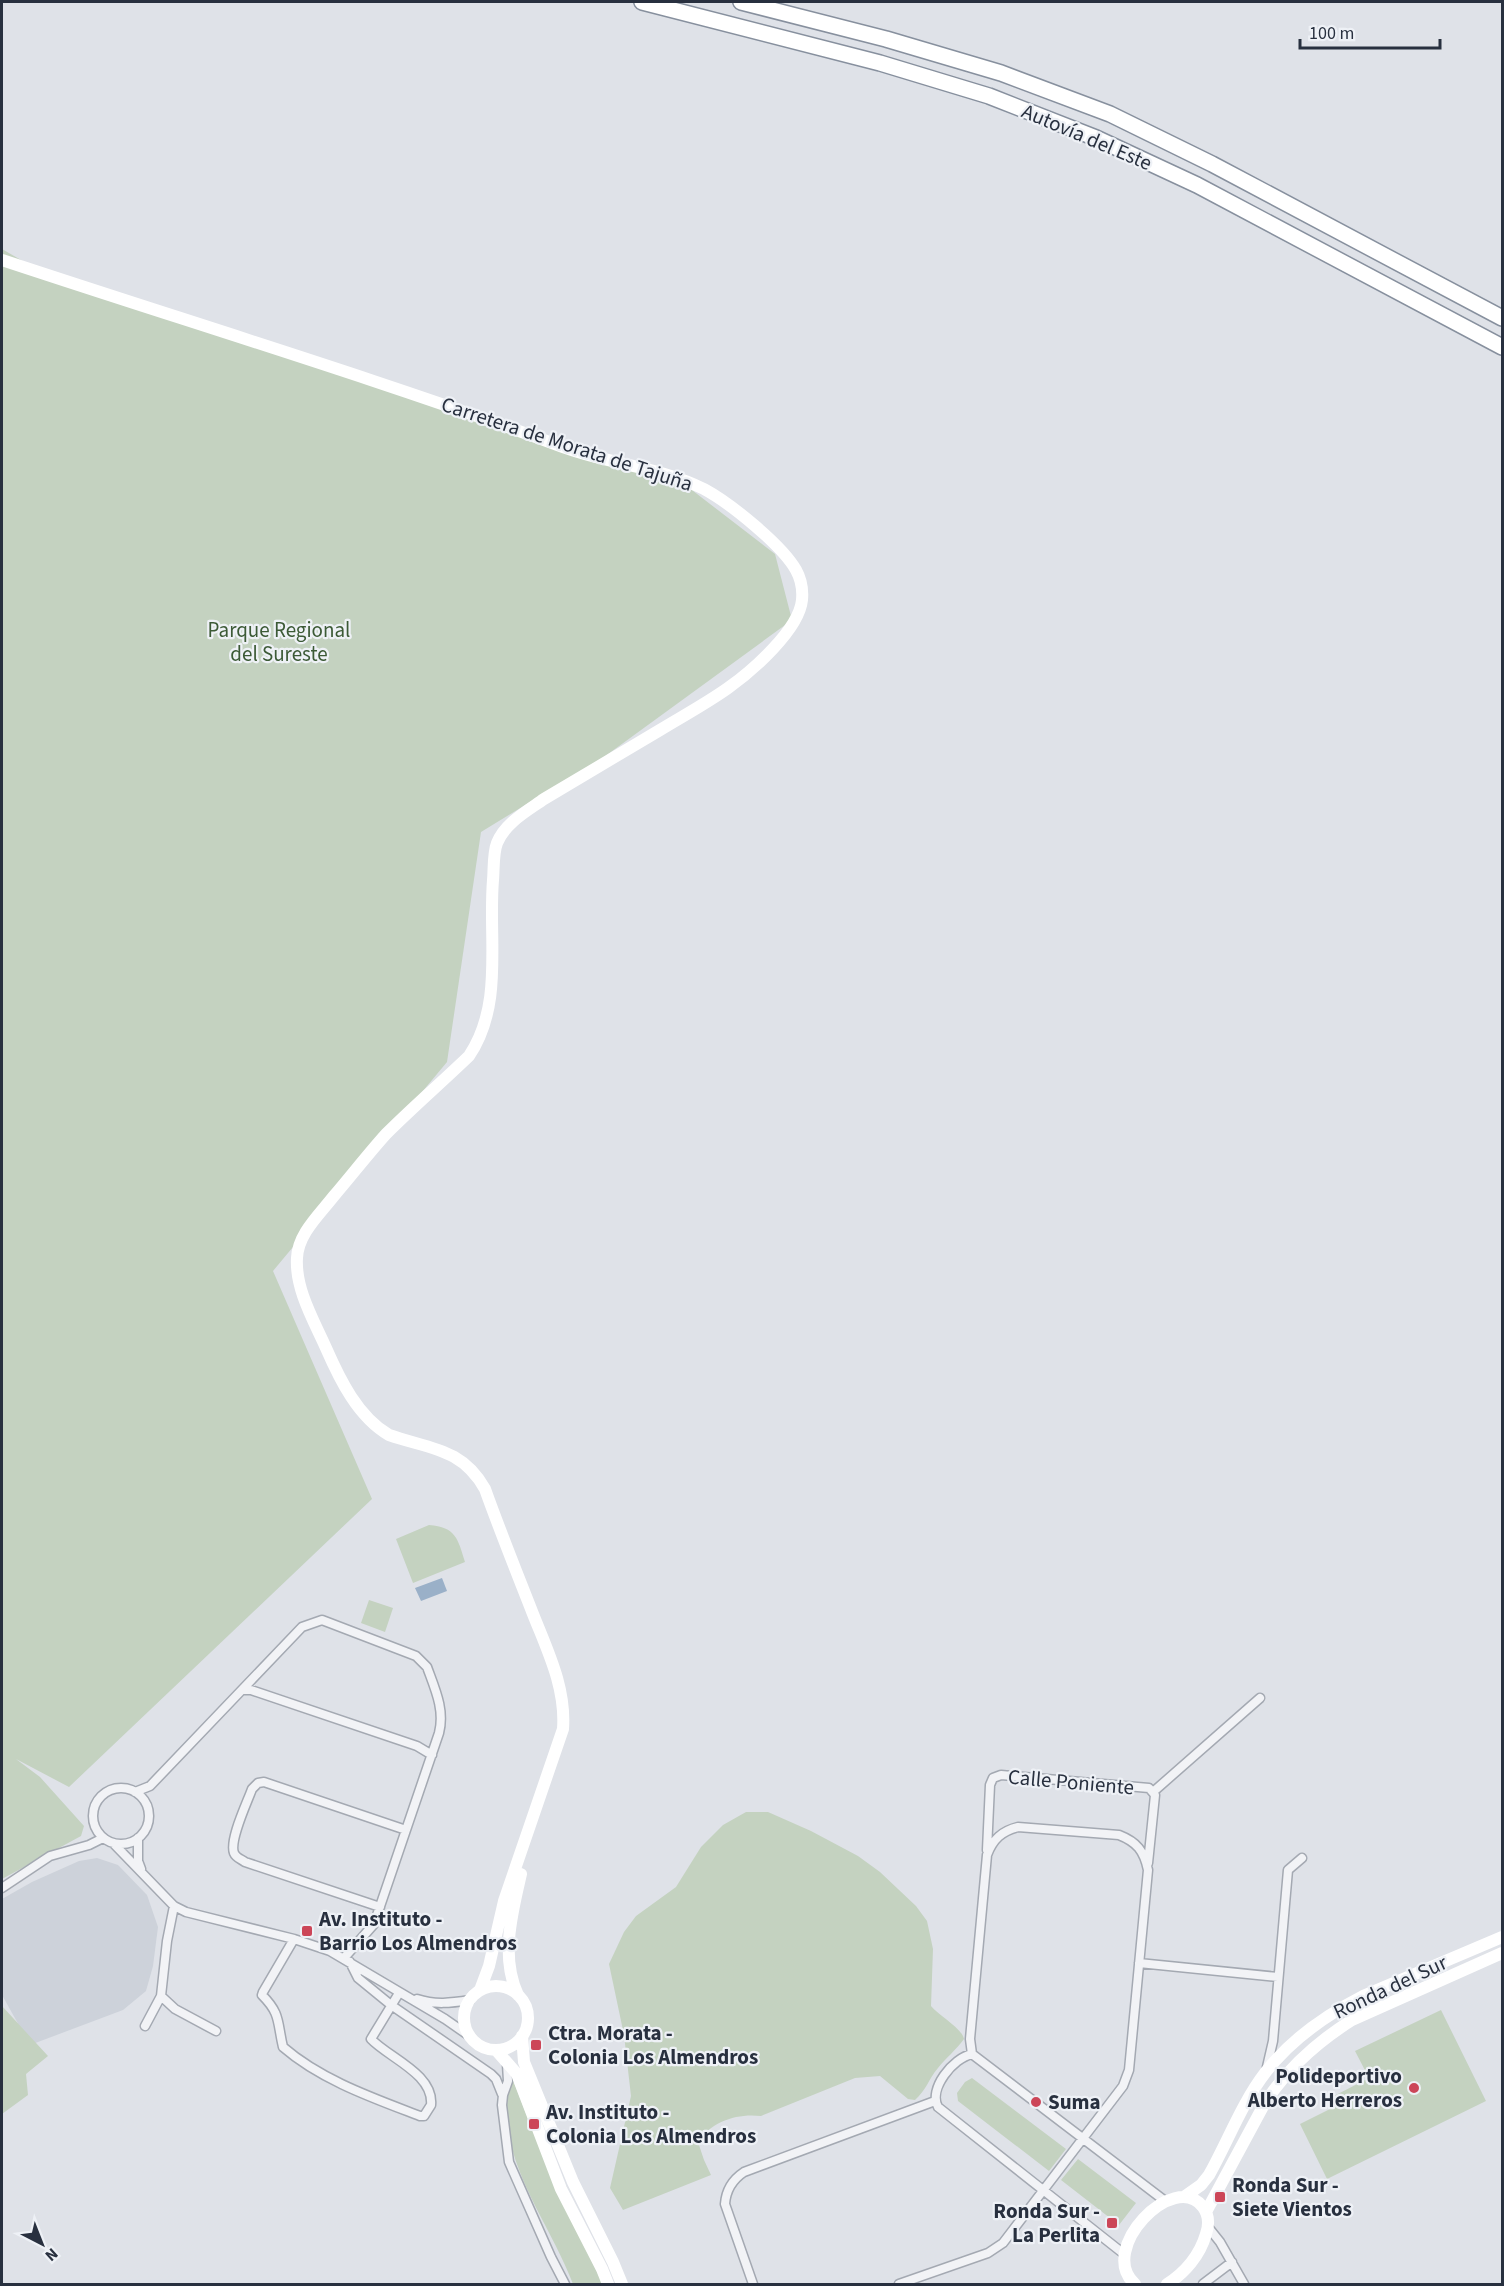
<svg xmlns="http://www.w3.org/2000/svg" width="1504" height="2286" viewBox="0 0 1504 2286" font-family="'Source Sans 3',sans-serif">
<rect width="100%" height="100%" fill="#dfe2e8"/>
<!-- built -->
<path fill="#cdd2da" d="M97,1858L118,1865L147,1895L158,1927L153,1966L146,1991L123,2010L30,2045L2,1995V1899L32,1882L79,1861Z"/>
<!-- green -->
<path fill="#c4d2c0" d="M2,249L40,271L675,477L775,554L792,620L604,757L481,832L447,1062L273,1271L372,1499L69,1787L16,1759L40,1777L84,1826L81,1836L2,1879Z
M429,1525C456,1527 458,1539 465,1562L413,1583L396,1539Z
M369,1600L393,1608L385,1632L361,1623Z
M746,1812H768L811,1831L858,1856L880,1872L916,1906L927,1921L933,1949L931,2006C939,2016 962,2028 964,2039C956,2050 946,2058 938,2068C928,2080 927,2089 915,2100L908,2099L880,2076L855,2078L761,2116C738,2113 711,2121 698,2142L704,2160L711,2175L623,2210L610,2188L631,2096L624,2035L609,1964L624,1932L636,1916L676,1887L701,1847L723,1825Z
M2,2006L48,2056L26,2074L28,2095L2,2114Z
M1441,2010L1486,2101L1327,2179L1300,2124L1334,2107L1330,2098L1369,2078L1355,2051Z
M511,2075L554,2185L603,2284H573C551,2226 509,2176 506,2111C506,2099 510,2087 511,2075Z
M972,2078L1066,2149L1049,2171L958,2101L957,2093L965,2082Z
M1078,2159L1136,2203L1119,2225L1061,2180Z"/>
<!-- water -->
<path fill="#9ab0c8" d="M442,1578L447,1591L421,1601L415,1588Z"/>
<g fill="none" stroke-linecap="round" stroke-linejoin="round">
<!-- minor casing -->
<g stroke="#a4a9b2" stroke-width="11">
<path id="minor" d="M242,1690H251L417,1746L432,1755
M93 1816a28 28 0 1 1 56 0a28 28 0 1 1-56 0Z
M135,1792L150,1786L302,1627L322,1620L416,1656L427,1667C435,1689 445,1710 439,1733L374,1924L344,1958
M1153,1792L1260,1698
M138,1838V1861L141,1869
M113,1843L174,1906L186,1912L294,1939L330,1951L445,2019L468,2035
M987,1850L990,1785L993,1778L1001,1775L1149,1788L1155,1795L1148,1863
M2,1888L50,1856L89,1845L103,1838
M380,1907L245,1862C241,1859 236,1858 234,1853C229,1840 247,1803 252,1789L258,1783L264,1782L406,1830
M294,1939L263,1992L262,1995C281,2014 277,2022 283,2047C321,2080 373,2098 420,2116H424L431,2105C434,2074 389,2058 371,2039L399,1993
M350,1962L358,1978L391,2005L491,2074L496,2079L502,2094
M1139,1963L1278,1977
M161,1996L175,2009L216,2031
M417,1999C435,2005 451,2003 470,2000
M145,2026L161,1996L167,1941L174,1906
M507,2064L508,2081L503,2095L502,2105L509,2162L551,2257L565,2284
M1267,2067L1273,2041L1288,1870L1302,1858
M1208,2227L1220,2242L1244,2284
M1124,2254L938,2107C928,2089 953,2058 972,2054L1165,2201
M753,2284L725,2204C726,2190 732,2180 744,2172L935,2101
M899,2284L988,2253L1003,2243L1123,2086L1129,2070L1148,1870C1144,1851 1137,1842 1119,1835L1018,1827C1002,1831 993,1839 987,1855L970,2039L972,2054
M1203,2284L1232,2262"/>
</g>
<!-- motorway casing -->
<g stroke="#87909e" stroke-width="18">
<path id="motorway" d="M642,2L880,63L989,96L1096,138L1197,185L1502,347
M741,2L886,39L1001,73L1110,114L1212,164L1502,318"/>
</g>
<!-- minor -->
<use href="#minor" stroke="#f2f3f6" stroke-width="8"/>
<!-- secondary -->
<path stroke="#fff" stroke-width="12" d="M2,260C189,322 378,379 563,447C609,464 660,467 704,489C730,503 782,545 796,570C801,579 803,589 802,600C799,630 752,671 728,688C707,703 683,716 660,730C622,753 583,776 544,799C527,811 505,823 497,843C493,853 494,869 493,880C488,939 504,1004 469,1056C442,1082 413,1107 386,1134C368,1154 351,1176 333,1197C319,1215 298,1234 297,1258C295,1289 314,1321 326,1348C340,1380 358,1417 389,1435C430,1449 462,1448 485,1489C500,1531 517,1573 533,1614C548,1652 566,1688 563,1729L504,1901L489,1966L480,1990
M464 2018a32 32 0 1 1 64 0a32 32 0 1 1-64 0Z
M518,1995C500,1957 512,1913 521,1874
M522,2036L524,2062L573,2182L613,2262L622,2284
M496,2050L517,2074L561,2189L602,2269L608,2284
M1184,2197L1201,2185L1209,2175C1228,2141 1242,2103 1265,2073C1291,2039 1326,2015 1363,1996L1502,1937
M1206,2212L1266,2101C1289,2067 1317,2042 1352,2020L1502,1953
M1135,2284C1096,2250 1174,2169 1203,2207C1209,2215 1209,2225 1206,2234C1200,2255 1185,2273 1167,2284"/>
<!-- motorway -->
<use href="#motorway" stroke="#fff" stroke-width="15"/>
</g>
<!-- markers -->
<g fill="#cc4658" stroke="#eef1f6" stroke-width="2">
<rect x="301" y="1925" width="12" height="12" rx="3"/>
<rect x="530" y="2039" width="12" height="12" rx="3"/>
<circle cx="1414" cy="2088" r="6"/>
<circle cx="1036" cy="2102" r="6"/>
<rect x="528" y="2118" width="12" height="12" rx="3"/>
<rect x="1214" y="2191" width="12" height="12" rx="3"/>
<rect x="1106" y="2217" width="12" height="12" rx="3"/>
</g>
<g text-anchor="middle" dominant-baseline="central" stroke-width="4.5" stroke-linejoin="round" paint-order="stroke">
<!-- street labels -->
<g font-size="21" fill="#28303f" stroke="#eef1f6">
<text transform="translate(1087 137) rotate(23)">Autovía del Este</text>
<text transform="translate(567 444) rotate(18)">Carretera de Morata de Tajuña</text>
<text transform="translate(1071 1782) rotate(5)">Calle Poniente</text>
<text transform="translate(1390 1987) rotate(-25)">Ronda del Sur</text>
</g>
<!-- park labels -->
<g font-size="21" fill="#3c5a36" stroke="#eef1f6">
<text x="279" y="630">Parque Regional<tspan x="279" dy="24">del Sureste</tspan></text>
</g>
<!-- poi labels -->
<g font-size="21" font-weight="bold" fill="#28303f" stroke="#eef1f6" text-anchor="start">
<text x="319" y="1919">Av. Instituto -<tspan x="319" dy="24">Barrio Los Almendros</tspan></text>
<text x="548" y="2033">Ctra. Morata -<tspan x="548" dy="24">Colonia Los Almendros</tspan></text>
<text x="1402" y="2076" text-anchor="end">Polideportivo<tspan x="1402" dy="24">Alberto Herreros</tspan></text>
<text x="1048" y="2102">Suma</text>
<text x="546" y="2112">Av. Instituto -<tspan x="546" dy="24">Colonia Los Almendros</tspan></text>
<text x="1232" y="2185">Ronda Sur -<tspan x="1232" dy="24">Siete Vientos</tspan></text>
<text x="1100" y="2211" text-anchor="end">Ronda Sur -<tspan x="1100" dy="24">La Perlita</tspan></text>
</g>
</g>
<!-- border -->
<rect width="1504" height="2286" fill="none" stroke="#28303f" stroke-width="6"/>
<!-- north arrow -->
<g transform="translate(42 2244) rotate(138)" stroke="#eef1f6" stroke-width="4.5" paint-order="stroke">
<path d="M0-4.5L10 22L0 15L-10 22Z" fill="#28303f"/>
<text y="-9" font-size="16" font-weight="bold" text-anchor="middle" fill="#28303f">N</text>
</g>
<!-- scale -->
<path d="M1300 39v9h140v-9" fill="none" stroke="#28303f" stroke-width="3"/>
<text x="1309" y="39" font-size="18" fill="#28303f" stroke="#eef1f6" stroke-width="4.5" paint-order="stroke">100 m</text>
</svg>
